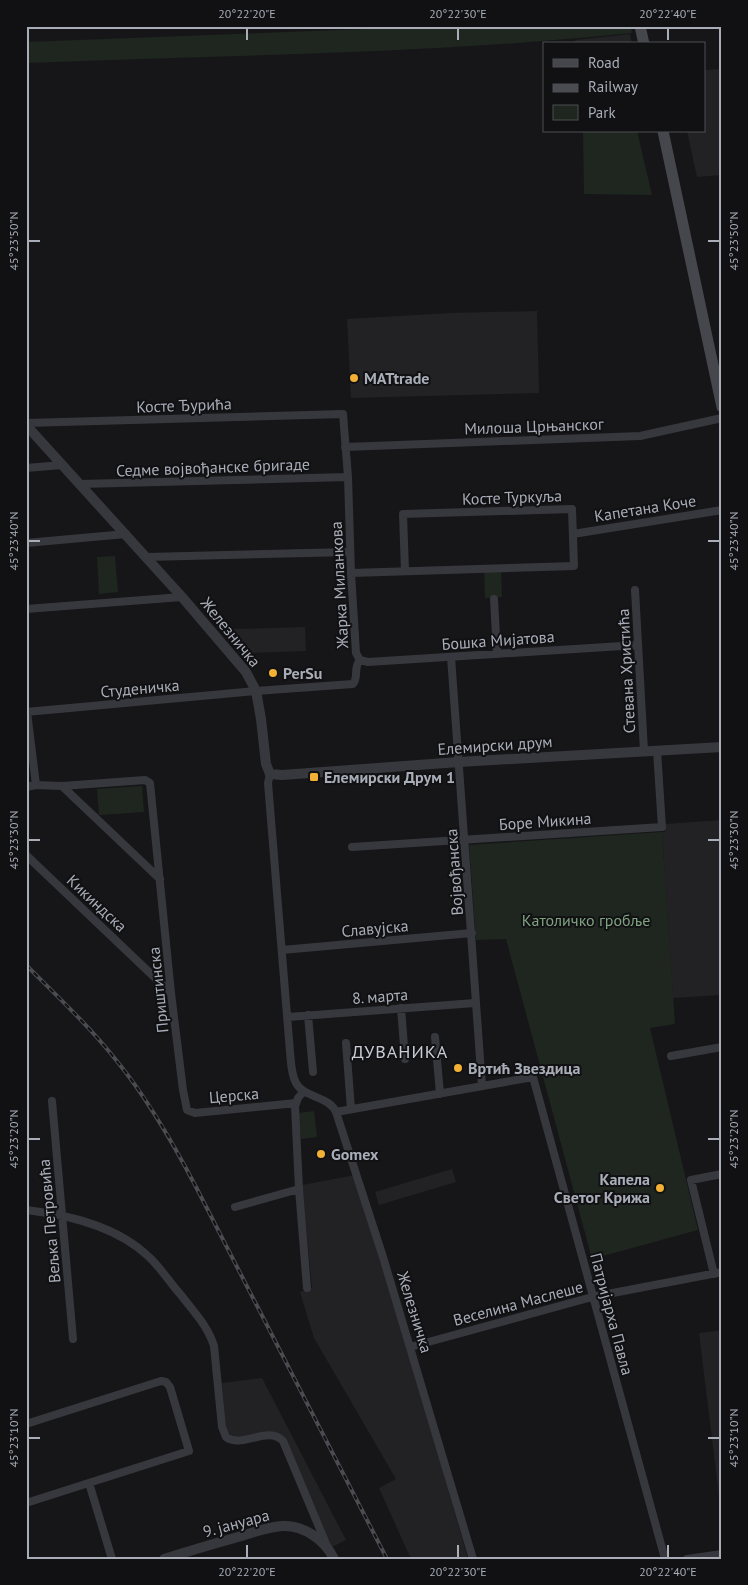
<svg xmlns="http://www.w3.org/2000/svg" width="748" height="1585" viewBox="0 0 748 1585" font-family="'PT Sans',sans-serif">
<rect width="100%" height="100%" fill="#161618"/>
<!-- built -->
<path fill="#222225" d="M630,34L632,44H576L575,40Z
M722,69V175L697,177L687,131H704V70Z
M537,311L539,393L351,398L347,319L450,313Z
M305,627L306,651L245,653L234,639V629Z
M722,820V998L721,995L673,998L662,832H665V824Z
M452,1169L456,1182L379,1205L375,1192Z
M355,1175L439,1458L468,1559H411L379,1488L396,1479L314,1338L300,1292L312,1288L302,1185Z
M722,1330V1496H719L699,1333Z
M262,1378L346,1540L330,1548L286,1441L271,1432L236,1437L228,1434L226,1428L222,1383Z"/>
<!-- green -->
<path fill="#1e261f" d="M444,26H631L632,33C431,54 228,55 26,63V42Z
M583,131H637L652,195L584,194Z
M115,556L118,592L99,594L97,557Z
M484,569H501L502,597L485,598Z
M142,786L144,812L99,815L97,789Z
M662,832L675,1024L650,1028L698,1230L592,1259L506,939L476,940L469,845Z
M314,1111L317,1137L301,1139L298,1113Z"/>
<g fill="none" stroke-linecap="round" stroke-linejoin="round">
<!-- minor -->
<path stroke="#37383d" stroke-width="8" d="M26,423L343,414L348,477L351,573L356,653L360,660
M345,447L640,436L722,418
M26,468L62,465
M80,484L348,477
M573,534L722,510
M26,543L126,534
M147,557L350,552
M351,573L574,566L572,509L403,514L405,571
M635,590L644,751
M494,599L497,654
M26,609L182,597
M451,657L482,1086
M360,660L368,662L638,645
M26,712L256,691L353,684C359,677 353,667 360,660
M27,712L36,785
M270,774L268,783L290,1052C291,1062 291,1074 296,1083C304,1098 329,1096 336,1112L383,1257L473,1559
M62,786L160,879
M26,787L36,785L62,786L145,780L150,783L171,993L183,1090L187,1110L195,1113L296,1103
M352,847L662,827L657,751
M26,855L171,993
M282,950L472,933
M401,1008L405,1059
M308,1015L313,1072
M288,1017L475,1003
M435,1037L440,1094
M346,1043L351,1109
M671,1056L722,1047
M304,1091L298,1098L295,1106L299,1189L307,1288
M52,1101L73,1339
M336,1112L533,1077L665,1559
M235,1207L299,1189
M26,1210C69,1215 117,1226 149,1257C161,1268 170,1283 181,1295C193,1311 208,1326 214,1346L222,1427L226,1437C242,1449 268,1425 283,1441L327,1546
M714,1274L691,1180L722,1174
M410,1347L592,1297L722,1272
M26,1424L161,1381L166,1382L170,1387L189,1451L26,1503
M89,1483L112,1559
M687,1559L722,1554"/>
<!-- tertiary -->
<path stroke="#37383d" stroke-width="10" d="M26,425L182,597L246,672L256,691L261,719L266,764L270,774L282,775L459,762L722,747
M164,1559C189,1551 213,1544 238,1537C252,1533 267,1527 282,1526C304,1525 325,1540 334,1559"/>
<!-- secondary -->
<path stroke="#45474d" stroke-width="11" d="M640,26L644,44
M663,131L722,407"/>
<!-- rail casing -->
<g stroke="#4a4c52" stroke-width="4">
<path id="rail" d="M26,965C57,996 89,1026 116,1060C148,1099 173,1143 196,1187L387,1559"/>
</g>
<!-- rail -->
<use href="#rail" stroke="#111113" stroke-width="2" stroke-dasharray="5.5" stroke-linecap="butt"/>
</g>
<!-- ticks -->
<path fill="none" stroke="#a8adb8" stroke-width="2" d="M247,28V40M458,28V40M668,28V40M28,241H40M708,241H720M28,541H40M708,541H720M28,840H40M708,840H720M28,1139H40M708,1139H720M28,1438H40M708,1438H720M247,1545V1558M458,1545V1558M668,1545V1558"/>
<!-- markers -->
<g fill="#f2b134" stroke="#111113" stroke-width="2">
<circle cx="354" cy="378" r="5"/>
<circle cx="273" cy="673" r="5"/>
<rect x="309" y="772" width="10" height="10" rx="2.5"/>
<circle cx="458" cy="1068" r="5"/>
<circle cx="321" cy="1154" r="5"/>
<circle cx="660" cy="1188" r="5"/>
</g>
<g text-anchor="middle" dominant-baseline="central" stroke-width="4" stroke-linejoin="round" paint-order="stroke">
<!-- poi labels -->
<g font-size="16" font-weight="bold" fill="#a8adb8" stroke="#111113" text-anchor="start">
<text x="364" y="378">MATtrade</text>
<text x="283" y="673">PerSu</text>
<text x="324" y="777">Елемирски Друм 1</text>
<text x="468" y="1068">Вртић Звездица</text>
<text x="331" y="1154">Gomex</text>
<text x="650" y="1179" text-anchor="end">Капела<tspan x="650" dy="18">Светог Крижа</tspan></text>
</g>
<!-- street labels -->
<g font-size="16" fill="#a8adb8" stroke="#111113">
<text transform="translate(184 405) rotate(-2)">Косте Ђурића</text>
<text transform="translate(534 426) rotate(-2)">Милоша Црњанског</text>
<text transform="translate(213 467) rotate(-2)">Седме војвођанске бригаде</text>
<text transform="translate(512 497) rotate(-2)">Косте Туркуља</text>
<text transform="translate(645 508) rotate(-9)">Капетана Коче</text>
<text transform="translate(339 585) rotate(-93)">Жарка Миланкова</text>
<text transform="translate(231 632) rotate(51)">Железничка</text>
<text transform="translate(498 640) rotate(-4)">Бошка Мијатова</text>
<text transform="translate(626 671) rotate(-93)">Стевана Христића</text>
<text transform="translate(140 688) rotate(-5)">Студеничка</text>
<text transform="translate(495 745) rotate(-4)">Елемирски друм</text>
<text transform="translate(545 821) rotate(-4)">Боре Микина</text>
<text transform="translate(454 872) rotate(-94)">Војвођанска</text>
<text transform="translate(97 903) rotate(43)">Кикиндска</text>
<text transform="translate(375 928) rotate(-5)">Славујска</text>
<text transform="translate(158 990) rotate(-96)">Приштинска</text>
<text transform="translate(380 996) rotate(-4)">8. марта</text>
<text transform="translate(234 1095) rotate(-5)">Церска</text>
<text transform="translate(49 1221) rotate(-95)">Вељка Петровића</text>
<text transform="translate(518 1303) rotate(-15)">Веселина Маслеше</text>
<text transform="translate(415 1312) rotate(73)">Железничка</text>
<text transform="translate(612 1314) rotate(75)">Патријарха Павла</text>
<text transform="translate(236 1523) rotate(-15)">9. јануара</text>
</g>
<!-- park labels -->
<g font-size="16" fill="#7fa381" stroke="#111113">
<text x="586" y="920">Католичко гробље</text>
</g>
<!-- neighbourhood labels -->
<g font-size="18" letter-spacing="1" fill="#c9ccd4" stroke="#111113">
<text x="400" y="1051">ДУВАНИКА</text>
</g>
</g>
<!-- border -->
<rect width="748" height="1585" fill="none" stroke="#111113" stroke-width="55"/>
<!-- legend -->
<rect x="543" y="42" width="162" height="90" fill="#111113" stroke="#4d4f55"/>
<rect x="553" y="59" width="25" height="8" fill="#45474d" stroke="#4d4f55"/>
<text x="588" y="68" font-size="15" fill="#a8adb8">Road</text>
<rect x="553" y="84" width="25" height="8" fill="#4a4c52" stroke="#4d4f55"/>
<text x="588" y="92" font-size="15" fill="#a8adb8">Railway</text>
<rect x="553" y="105" width="25" height="15" fill="#1e261f" stroke="#4d4f55"/>
<text x="588" y="118" font-size="15" fill="#a8adb8">Park</text>
<rect x="28" y="28" width="692" height="1530" fill="none" stroke="#a8adb8" stroke-width="2"/>
<g font-size="12" text-anchor="middle" fill="#a8adb8">
<text x="247" y="18">20°22'20"E</text>
<text x="458" y="18">20°22'30"E</text>
<text x="668" y="18">20°22'40"E</text>
<text transform="translate(14 241) rotate(-90)" y="4">45°23'50"N</text>
<text transform="translate(734 241) rotate(-90)" y="4">45°23'50"N</text>
<text transform="translate(14 541) rotate(-90)" y="4">45°23'40"N</text>
<text transform="translate(734 541) rotate(-90)" y="4">45°23'40"N</text>
<text transform="translate(14 840) rotate(-90)" y="4">45°23'30"N</text>
<text transform="translate(734 840) rotate(-90)" y="4">45°23'30"N</text>
<text transform="translate(14 1139) rotate(-90)" y="4">45°23'20"N</text>
<text transform="translate(734 1139) rotate(-90)" y="4">45°23'20"N</text>
<text transform="translate(14 1438) rotate(-90)" y="4">45°23'10"N</text>
<text transform="translate(734 1438) rotate(-90)" y="4">45°23'10"N</text>
<text x="247" y="1576">20°22'20"E</text>
<text x="458" y="1576">20°22'30"E</text>
<text x="668" y="1576">20°22'40"E</text>
</g>
</svg>
